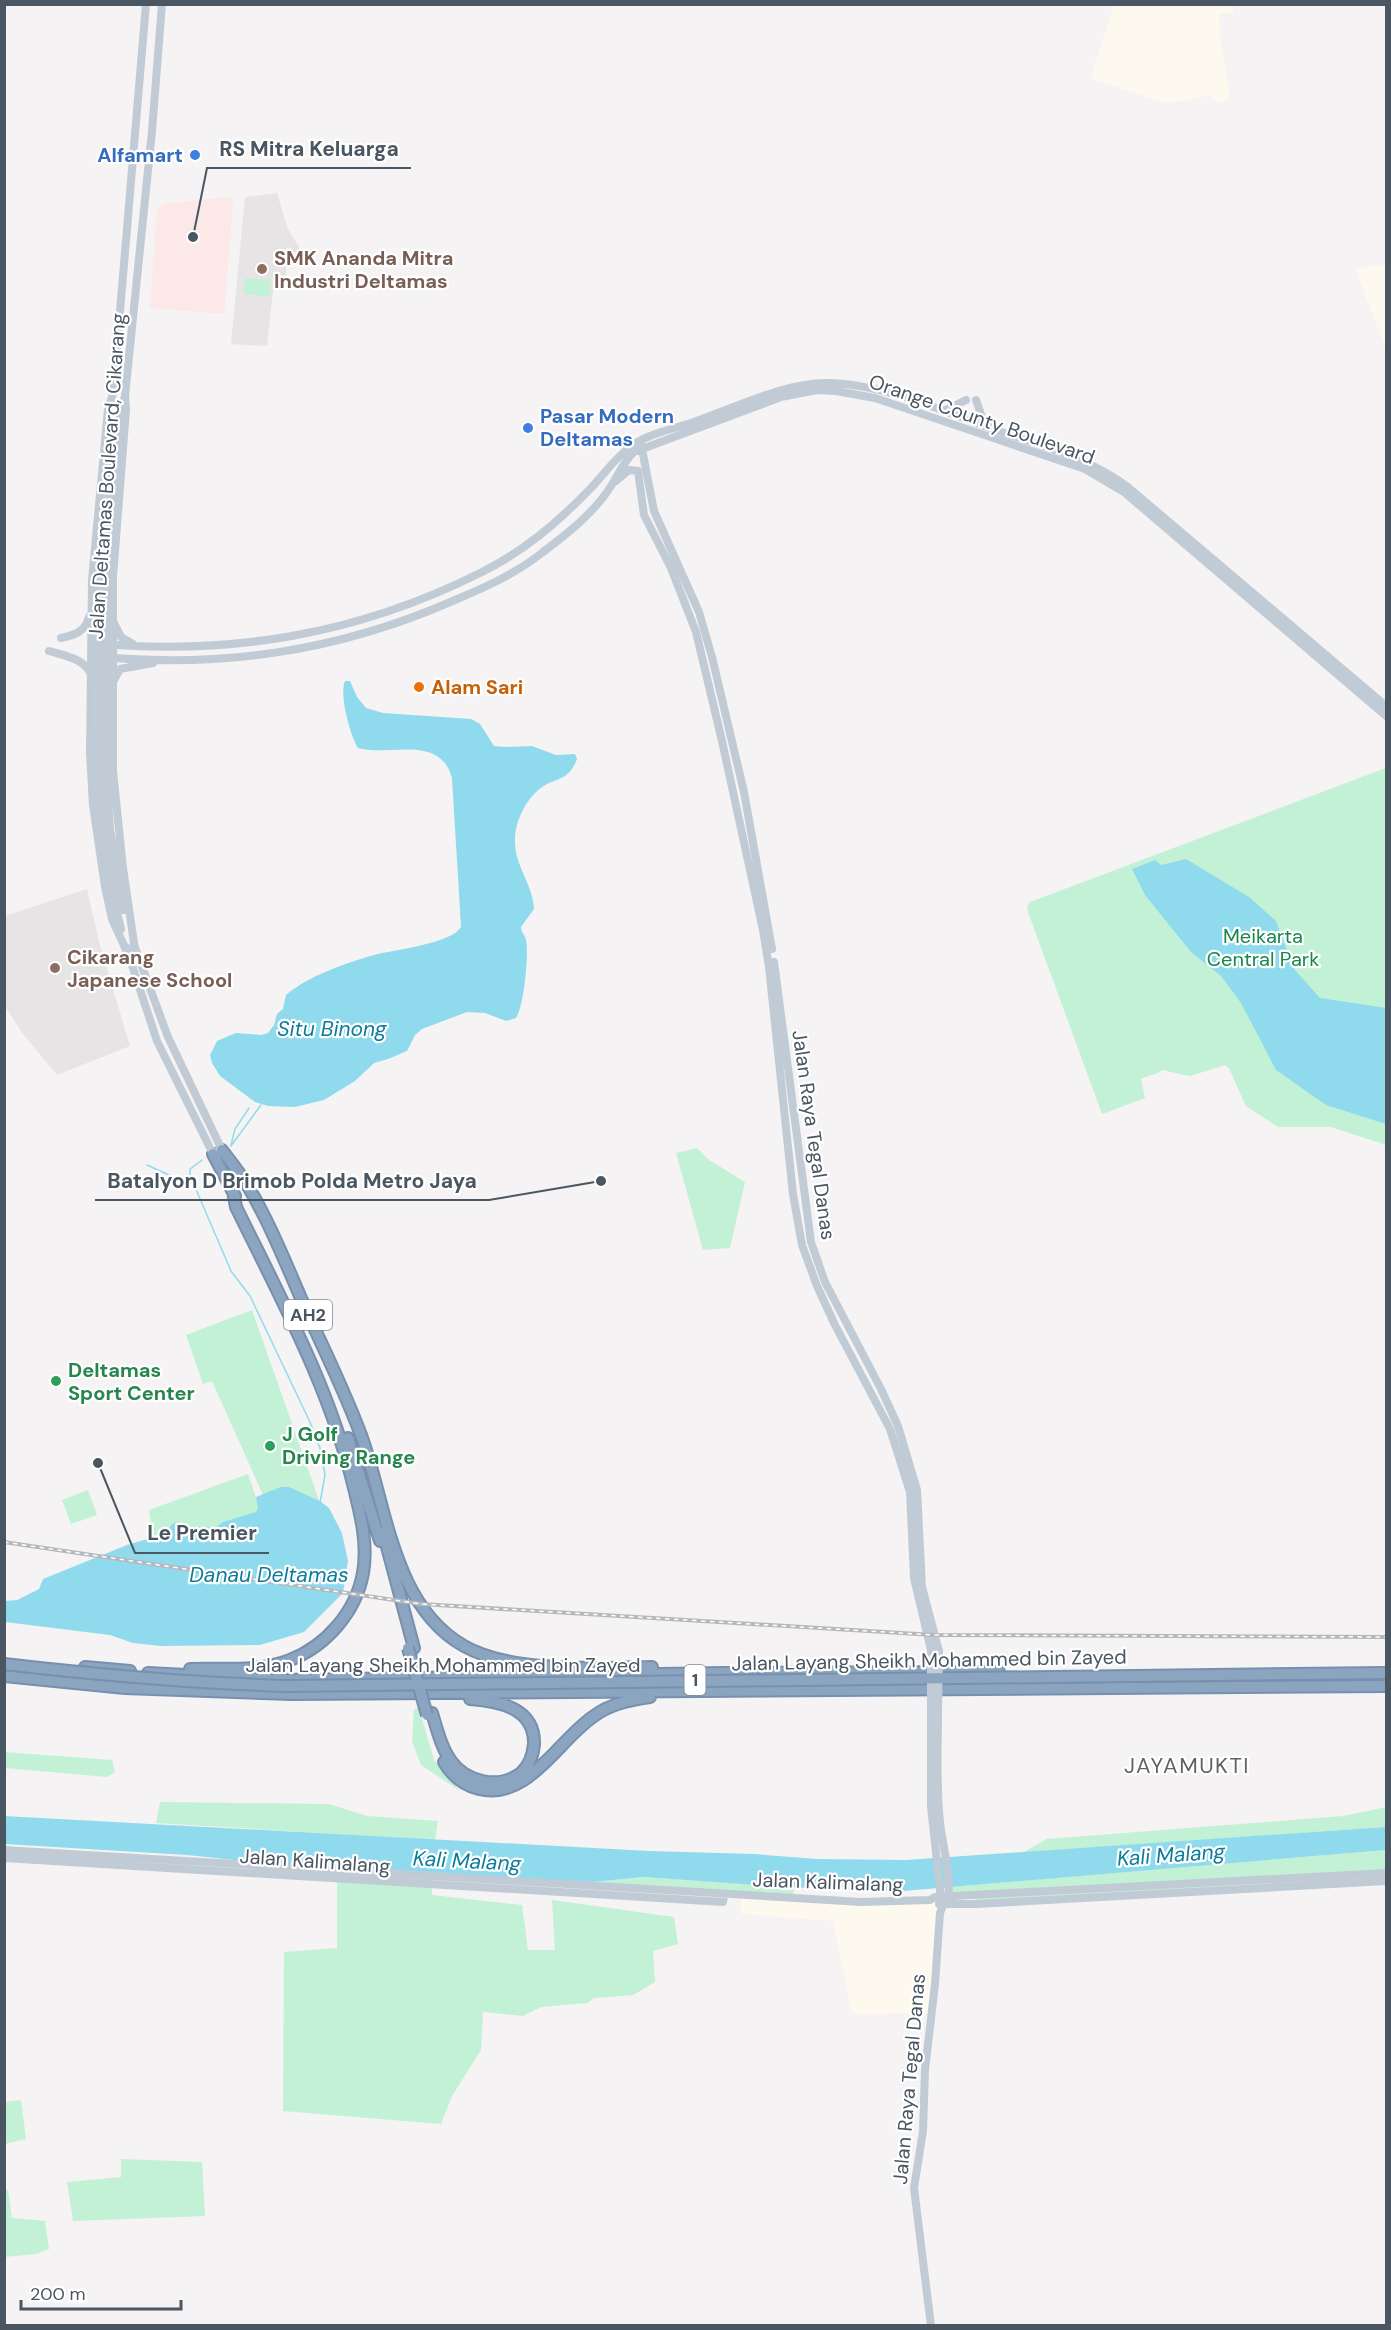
<svg xmlns="http://www.w3.org/2000/svg" width="1391" height="2330" viewBox="0 0 1391 2330" font-family="'DM Sans',sans-serif">
<rect width="100%" height="100%" fill="#f5f3f3"/>
<!-- commercial -->
<path fill="#fdf9ef" d="M1114,5H1233V13L1219,14L1220,37L1230,99L1218,103L1211,95L1167,104L1090,78Z
M1386,265V349L1355,268Z
M741,1896L930,1900L942,1905L935,2013L852,2014L833,1921L741,1914Z"/>
<!-- education -->
<path fill="#e6e4e5" d="M277,193L287,227L300,249L288,257L285,281L274,283L267,346L231,344L245,197Z
M87,889L99,942L130,1046L57,1075L23,1034L5,1006V916Z"/>
<!-- medical -->
<path fill="#fce8e6" d="M229,197L233,201L224,314L150,308L157,211L163,204Z"/>
<!-- green -->
<path fill="#c3f1d5" d="M245,278L271,280L270,296L244,294Z
M1386,768V1145L1331,1127H1278L1246,1106L1229,1068L1225,1065L1190,1076L1162,1070C1155,1076 1148,1075 1141,1079L1145,1098L1102,1114L1028,912L1027,906L1030,902Z
M697,1148L709,1160L745,1182L730,1248L703,1250L676,1153Z
M252,1310L322,1509L276,1524L212,1381L203,1384L186,1335Z
M248,1474L258,1503V1509L255,1512L223,1522L216,1527H193L182,1523L169,1527L164,1534L153,1537L149,1510Z
M88,1490L97,1515L71,1524L62,1500Z
M419,1708L434,1760L460,1791L421,1765L412,1741L414,1709Z
M4,1752L112,1760L115,1772L107,1777L5,1768Z
M160,1802L329,1804L367,1816L438,1821L435,1840L156,1823Z
M1386,1807V1827L1022,1853L1047,1839L1343,1816Z
M1386,1850V1881L977,1904L975,1897H949V1887Z
M337,1872L432,1877V1895L522,1905L528,1950H555L552,1900L674,1917L678,1944L653,1951L655,1982L633,1995L594,1998L587,2003L541,2007L523,2016L483,2012L481,2050L452,2096L441,2124L283,2111L284,1952L337,1948Z
M643,1877L794,1887L793,1899L592,1882Z
M21,2100L26,2139L5,2144V2102Z
M121,2159L202,2162L205,2216L73,2221L67,2182L121,2177Z
M5,2190H8L12,2218L45,2221L49,2249L36,2254L5,2257Z"/>
<!-- water -->
<path fill="#90daee" d="M345,681H350L357,697L366,708L383,713L471,719L480,724L494,746L506,747L532,746L556,755L575,754L577,759C570,777 563,777 547,784C528,794 514,821 515,842C515,866 533,885 534,909L521,927C521,933 525,934 526,940C529,953 524,1007 516,1018L506,1021L485,1013L467,1012L422,1029L415,1035L407,1051L388,1059L374,1063L355,1081L324,1100L295,1107L268,1106L255,1102L220,1076L212,1063L210,1055L217,1041L236,1033L261,1035L268,1033L274,1025L277,1014L283,1009L286,995C308,976 346,963 374,955C392,950 451,944 461,927L452,778C440,733 388,757 358,748C350,736 339,693 345,681Z
M1186,859L1249,897L1276,921L1294,969L1320,998L1386,1008V1124L1326,1105L1276,1070L1241,1003L1221,976L1191,952L1145,895L1132,869L1155,860L1161,865Z
M281,1487H289L320,1501L329,1508L342,1533L348,1561L343,1593L304,1632L260,1645L161,1646L133,1643L110,1635L5,1622V1601L17,1600L39,1589L43,1579L127,1545L164,1534L172,1524L177,1522L193,1527H216L223,1522L255,1512L258,1509L256,1497Z
M4,1816L649,1851L754,1854L817,1859L906,1860L1386,1827V1850L903,1891L784,1887L643,1877L592,1882L337,1871L187,1855L5,1844Z"/>
<g fill="none" stroke-linecap="round" stroke-linejoin="round">
<!-- stream -->
<path stroke="#90daee" stroke-width="1.5" d="M231,1145L235,1129L249,1108
M231,1146L261,1105
M147,1165L195,1187L231,1271L250,1296L310,1422L320,1448L325,1475L320,1503
M194,1185L190,1175V1169L202,1160"/>
<!-- highway casing -->
<g stroke="#7690ad" stroke-width="14">
<path id="highway" d="M222,1150C230,1161 239,1172 246,1183C272,1226 290,1274 310,1319C328,1357 346,1395 361,1435C387,1506 392,1605 464,1646C511,1673 598,1668 652,1667
M213,1154L235,1196
M348,1438L380,1541
M383,1532L414,1648
M85,1667L130,1671
M190,1669C222,1668 260,1672 290,1660C326,1646 356,1612 363,1573C368,1544 361,1516 354,1488C330,1388 281,1299 236,1207L233,1191
M148,1673L282,1680L724,1673L999,1672
M4,1676L125,1688L291,1694L1386,1686
M432,1713C437,1729 441,1747 451,1761C466,1782 499,1790 521,1773C529,1766 533,1755 534,1744C535,1708 499,1701 470,1699
M444,1762C452,1776 463,1785 479,1789C528,1801 558,1740 594,1716C610,1704 630,1700 650,1697"/>
</g>
<!-- secondary -->
<path stroke="#c1cbd6" stroke-width="8" d="M976,400L982,417L992,427
M944,411L966,400
M641,444L654,511L699,612L712,657L744,792L772,949
M616,481L629,470L638,471L644,515L671,568L696,632L722,741L763,930L769,967L793,1194L802,1245L817,1286L835,1325L890,1429L910,1492L914,1578L931,1650
M99,587L111,429
M106,587L120,409L124,399
M114,623L121,637L133,644
M61,638C75,635 85,632 89,617
M91,643C230,656 357,635 482,572C524,551 557,523 589,490C603,476 616,456 633,445C649,434 672,429 691,423C732,409 783,383 826,383C881,383 944,411 995,430C1041,446 1091,458 1129,488L1386,706
M49,651C65,656 83,658 91,674
M91,656C219,669 337,652 455,600C486,587 517,573 543,552C567,534 595,512 611,486C619,474 623,462 634,452L781,397L817,390L836,391L875,398L1085,469L1124,492L1386,716
M114,680L120,669L153,663
M98,751C100,812 106,870 121,929
M105,751L110,829L124,910
M126,947L157,1041L213,1154L222,1150L168,1037L134,945
M135,950L123,868L113,771V577L126,410L125,396L152,131L162,4
M127,952L112,919L105,887L93,805L90,752L92,580L108,409L113,394L146,4
M774,962L811,1242L825,1282L881,1389L898,1426L917,1490L922,1587L939,1651
M931,1713V1806L942,1908L940,1913L935,1984L925,2070L923,2131L914,2188L931,2326
M938,1714C938,1750 936,1786 940,1822C942,1843 953,1882 947,1901
M4,1850L861,1902L930,1900L935,1897L1386,1873
M4,1858L723,1902L724,1895
M939,1904H977L1386,1881"/>
<!-- highway -->
<use href="#highway" stroke="#8ba5c1" stroke-width="10"/>
<!-- rail casing -->
<g stroke="#b5b8bd" stroke-width="4">
<path id="rail" d="M4,1542L421,1604L934,1635L1386,1637"/>
</g>
<!-- rail -->
<use href="#rail" stroke="#fff" stroke-width="1.5" stroke-dasharray="4.5" stroke-linecap="butt"/>
<!-- highway-bridge casing -->
<g stroke="#7690ad" stroke-width="14" stroke-linecap="butt">
<path id="highway-bridge" d="M408,1648L427,1715
M4,1664C99,1675 192,1683 287,1686L1386,1673"/>
</g>
<!-- secondary-bridge -->
<path stroke="#c1cbd6" stroke-width="8" d="M98,751L99,587
M105,751L106,587
M931,1713V1650
M938,1714L939,1651"/>
<!-- highway-bridge -->
<use href="#highway-bridge" stroke="#8ba5c1" stroke-width="10"/>
</g>
<!-- markers -->
<g fill="#3f7fe0" stroke="#fff" stroke-width="2">
<circle cx="195" cy="155" r="6"/>
<circle cx="528" cy="428" r="6"/>
</g>
<g fill="#8d6e63" stroke="#fff" stroke-width="2">
<circle cx="262" cy="269" r="6"/>
<circle cx="55" cy="968" r="6"/>
</g>
<circle fill="#e8710a" stroke="#fff" stroke-width="2" cx="419" cy="687" r="6"/>
<g fill="#2e9e5b" stroke="#fff" stroke-width="2">
<circle cx="56" cy="1381" r="6"/>
<circle cx="270" cy="1446" r="6"/>
</g>
<g text-anchor="middle" dominant-baseline="central" stroke-width="4.5" stroke-linejoin="round" paint-order="stroke">
<!-- shield labels -->
<g fill="#fff" stroke="#808990" stroke-width="1.5">
<rect x="284" y="1300" width="48" height="30" rx="4.5"/>
<rect x="684.5" y="1665" width="21" height="30" rx="4.5"/>
</g>
<g font-size="18" font-weight="bold" fill="#4a5661">
<text x="308" y="1315">AH2</text>
<text x="695" y="1680">1</text>
</g>
<!-- shop labels -->
<g font-size="20" font-weight="bold" fill="#366cbe" stroke="#fff" text-anchor="end">
<text x="183" y="155">Alfamart</text>
<text x="540" y="416" text-anchor="start">Pasar Modern<tspan x="540" dy="23">Deltamas</tspan></text>
</g>
<!-- education labels -->
<g font-size="20" font-weight="bold" fill="#785e54" stroke="#fff" text-anchor="start">
<text x="274" y="258">SMK Ananda Mitra<tspan x="274" dy="23">Industri Deltamas</tspan></text>
<text x="67" y="957">Cikarang<tspan x="67" dy="23">Japanese School</tspan></text>
</g>
<!-- street labels -->
<g font-size="20" fill="#4a5661" stroke="#fff">
<text transform="translate(982 419) rotate(19)">Orange County Boulevard</text>
<text transform="translate(107 476) rotate(-86)">Jalan Deltamas Boulevard, Cikarang</text>
<text transform="translate(814 1135) rotate(82)">Jalan Raya Tegal Danas</text>
<text transform="translate(929 1660) rotate(-1)">Jalan Layang Sheikh Mohammed bin Zayed</text>
<text x="443" y="1665">Jalan Layang Sheikh Mohammed bin Zayed</text>
<text transform="translate(315 1861) rotate(4)">Jalan Kalimalang</text>
<text transform="translate(828 1882) rotate(2)">Jalan Kalimalang</text>
<text transform="translate(909 2079) rotate(-85)">Jalan Raya Tegal Danas</text>
</g>
<!-- food labels -->
<g font-size="20" font-weight="bold" fill="#c56008" stroke="#fff" text-anchor="start">
<text x="431" y="687">Alam Sari</text>
</g>
<!-- park labels -->
<g font-size="20" fill="#17864f" stroke="#fff">
<text x="1263" y="936">Meikarta<tspan x="1263" dy="23">Central Park</tspan></text>
</g>
<!-- leisure labels -->
<g font-size="20" font-weight="bold" fill="#27864d" stroke="#fff" text-anchor="start">
<text x="68" y="1370">Deltamas<tspan x="68" dy="23">Sport Center</tspan></text>
<text x="282" y="1434">J Golf<tspan x="282" dy="23">Driving Range</tspan></text>
</g>
<!-- water labels -->
<g font-size="21" font-style="italic" fill="#0c7c9b" stroke="#fff">
<text x="332" y="1029">Situ Binong</text>
<text x="269" y="1575">Danau Deltamas</text>
<text transform="translate(1171 1855) rotate(-4)">Kali Malang</text>
<text transform="translate(467 1861) rotate(3)">Kali Malang</text>
</g>
<!-- quarter labels -->
<g font-size="22" letter-spacing="1.5" fill="#5f6368" stroke="#fff">
<text x="1187" y="1765">JAYAMUKTI</text>
</g>
</g>
<!-- callouts -->
<path fill="none" stroke="#4a5661" stroke-width="2" d="M193 237L207 168H411M601 1181L489 1200H95M98 1463L135 1553H269"/>
<g fill="#4a5661" stroke="#fff" stroke-width="2">
<circle cx="193" cy="237" r="6"/>
<circle cx="601" cy="1181" r="6"/>
<circle cx="98" cy="1463" r="6"/>
</g>
<g font-size="21" text-anchor="middle" font-weight="bold" fill="#4a5661" stroke="#fff" stroke-width="4.5" stroke-linejoin="round" paint-order="stroke">
<text x="309" y="156">RS Mitra Keluarga</text>
<text x="292" y="1188">Batalyon D Brimob Polda Metro Jaya</text>
<text x="202" y="1540">Le Premier</text>
</g>
<!-- border -->
<rect width="1391" height="2330" fill="none" stroke="#4a5661" stroke-width="12"/>
<!-- scale -->
<path d="M21 2300v9h160v-9" fill="none" stroke="#4a5661" stroke-width="3"/>
<text x="30" y="2300" font-size="18" fill="#4a5661" stroke="#ffffff" stroke-width="4.5" paint-order="stroke">200 m</text>
</svg>
